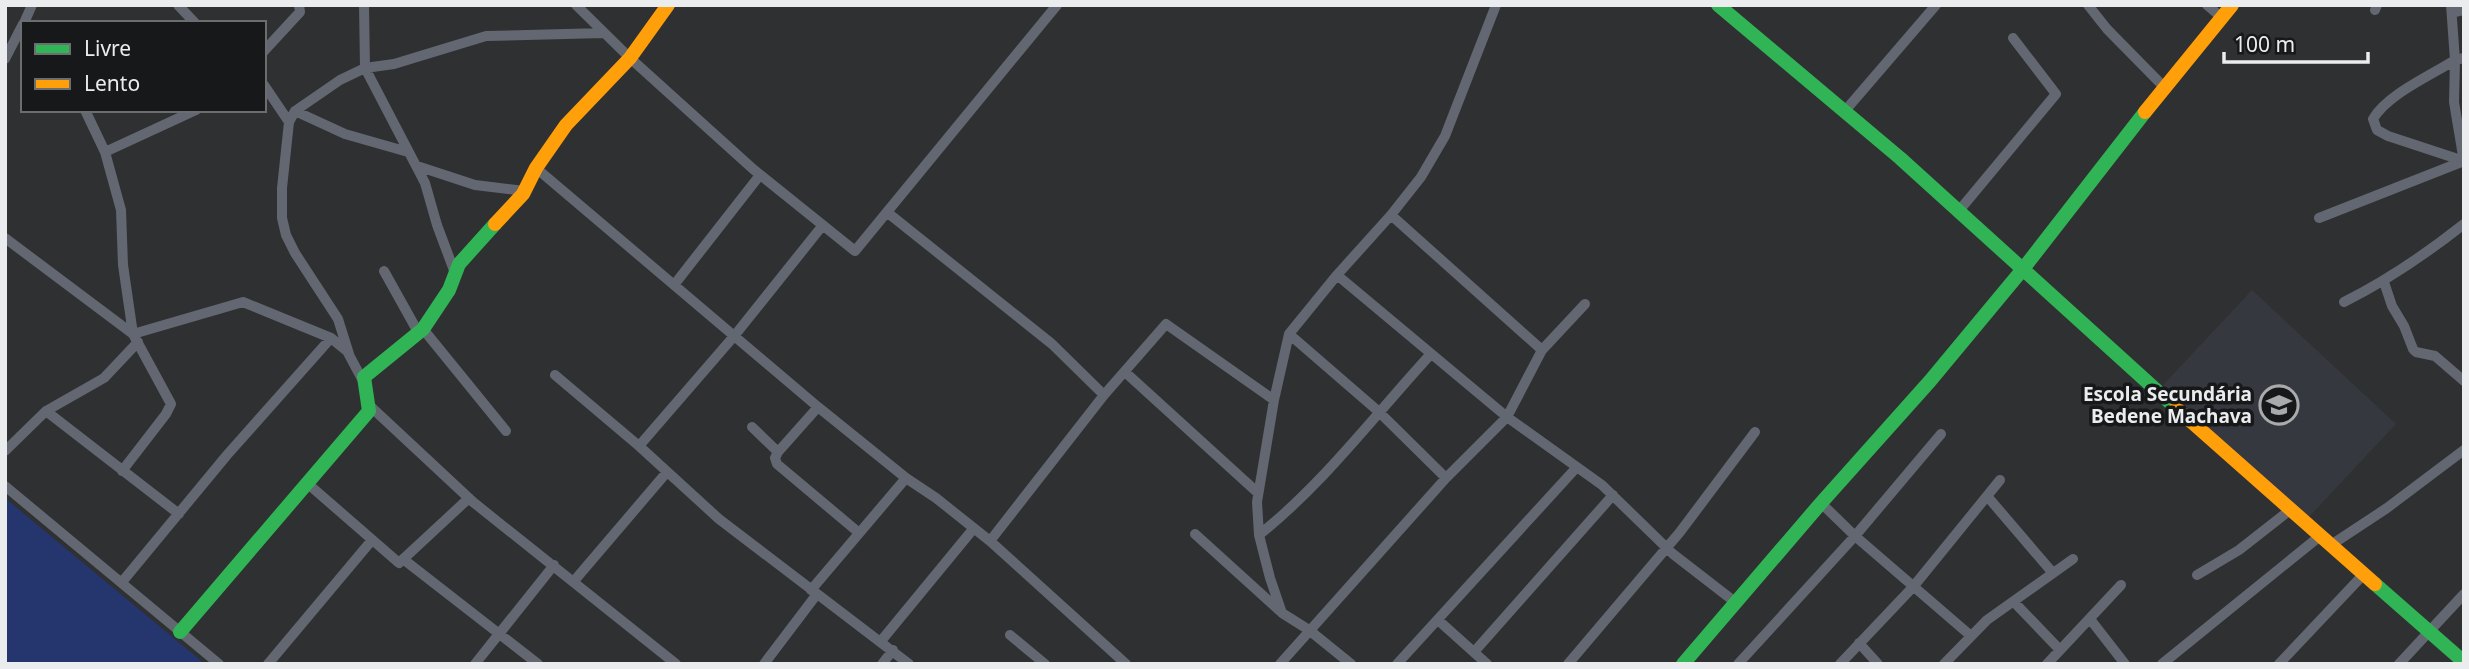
<svg xmlns="http://www.w3.org/2000/svg" width="2469" height="669" viewBox="0 0 2469 669" font-family="'Noto Sans',sans-serif">
<rect width="100%" height="100%" fill="#2f3031"/>
<!-- built -->
<path fill="#36383f" d="M2252,290L2396,424L2307,519L2163,385Z"/>
<!-- grass -->
<path fill="#24366d" d="M5,498L205,664H5Z"/>
<g fill="none" stroke-linecap="round" stroke-linejoin="round">
<!-- street -->
<path stroke="#636771" stroke-width="10" d="M178,5L195,23
M364,5L365,68L425,183L437,225L455,273
M576,5L630,58L753,169L855,251L1057,5
M2088,5L2107,29L2164,87
M2207,5L2221,17
M2451,5L2455,60L2454,102L2464,162
M2375,10L2377,5
M2452,13L2464,10
M24,23L32,5
M264,51L300,12L299,5
M5,59L23,24
M264,85L289,122
M85,110L105,152L121,210L123,265L133,334L171,404L166,414L122,471
M295,111L345,134L408,152
M1844,112L1936,5
M105,152L196,110
M2464,161L2388,136L2377,130L2373,119C2388,94 2430,76 2455,60L2464,58
M417,166L475,185L525,191
M536,168L818,407L906,478L936,498L990,541L1126,664
M1958,212L2056,94L2013,38
M888,213L1052,344L1104,395
M1391,215L1542,350
M2319,218L2464,161
M5,238L133,334L243,302L331,338L347,351L363,381
M384,271L418,332
M1337,275L1507,417L1602,485L1673,554L1735,602
M2384,282L2392,306L2404,326L2413,349L2416,352L2435,356L2464,381
M674,285L760,175
M2344,302C2388,280 2426,254 2464,224
M423,329L506,431
M1289,334L1378,411L1446,478
M349,354L338,319L295,253L286,235L282,218V188L289,122L295,111L340,80L365,68L394,64L486,36L604,33
M1125,372L1258,493
M555,375L639,446L719,519L909,664
M370,406L473,502L676,664
M818,407L778,452L775,458L777,464L858,532
M46,411L179,514
M752,427L778,452
M639,446L735,335L823,225
M5,451L46,411L104,378L138,342
M307,483L399,563L469,498
M5,486L219,664
M1987,496L2052,572
M1821,503L1855,536L1971,636
M1195,534L1280,611
M1259,535C1324,483 1374,416 1430,355
M990,541L1104,395L1166,324L1274,400
M2331,545L2387,508L2464,450
M403,559L538,664
M2197,575L2239,550L2290,510
M574,581L667,472
M122,582L227,455L331,338
M811,590L906,478
M2014,602L2060,650
M2090,619L2125,664
M1438,620L1487,664
M1010,635L1045,664
M881,641L974,528
M1859,643L1878,664
M1474,652L1613,495
M268,664L372,540
M475,664L554,565
M764,664L817,594
M882,664L893,650
M1280,664L1446,478L1507,417L1542,350L1585,304
M1351,664L1309,630L1282,613L1270,578L1259,535L1257,502L1274,400L1289,334L1337,275L1391,215L1421,177L1445,136L1496,5
M1397,664L1576,468
M1568,664L1680,532L1755,432
M1738,664L1855,536L1941,434
M1840,664L1913,587L2000,480
M1944,664L1987,620L2073,559
M2047,664L2121,585
M2162,664L2320,536
M2279,664L2363,575
M2399,664L2464,594"/>
<!-- fast -->
<path stroke="#30b455" stroke-width="14" d="M1718,5L1900,158L2176,408
M2375,584L2464,662
M180,632L369,411L364,377L423,329L449,290L459,264L495,224
M1683,664L1821,503L1930,381L2023,269L2145,112"/>
<!-- slow -->
<path stroke="#ff9f0a" stroke-width="14" d="M2145,112L2232,5
M495,224L523,194L536,168L566,125L630,58L668,5
M2176,408L2375,584"/>
</g>
<!-- icons -->
<defs>
<g id="school-ring" transform="scale(2.0125)"><circle r="9.5" fill="#171819" stroke="#a9aaac" stroke-width="1.5"/><path d="M0-5L7-2L0 1L-7-2ZM-4 1L0 2.5L4 1V4Q0 6-4 4Z" fill="#a9aaac"/></g>
</defs>
<g fill-rule="evenodd">
<use href="#school-ring" x="2279" y="405"/>
</g>
<g text-anchor="middle" dominant-baseline="central" stroke-width="7" stroke-linejoin="round" paint-order="stroke">
<!-- poi labels -->
<g font-size="19" font-weight="bold" fill="#ebecee" stroke="#171819" text-anchor="end">
<text x="2252" y="394">Escola Secundária<tspan x="2252" dy="22">Bedene Machava</tspan></text>
</g>
</g>
<!-- border -->
<rect width="2469" height="669" fill="none" stroke="#ebecee" stroke-width="14"/>
<!-- legend -->
<rect x="21" y="21" width="245" height="91" fill="#171819" stroke="#6c6d6e" stroke-width="2"/>
<rect x="35" y="44" width="35" height="10" fill="#30b455" stroke="#6c6d6e" stroke-width="2"/>
<text x="84" y="56" font-size="21" fill="#ebecee">Livre</text>
<rect x="35" y="79" width="35" height="10" fill="#ff9f0a" stroke="#6c6d6e" stroke-width="2"/>
<text x="84" y="91" font-size="21" fill="#ebecee">Lento</text>
<!-- scale -->
<path d="M2224 52v10h144v-10" fill="none" stroke="#ebecee" stroke-width="3.5"/>
<text x="2234" y="52" font-size="21" fill="#ebecee" stroke="#171819" stroke-width="5" paint-order="stroke">100 m</text>
</svg>
